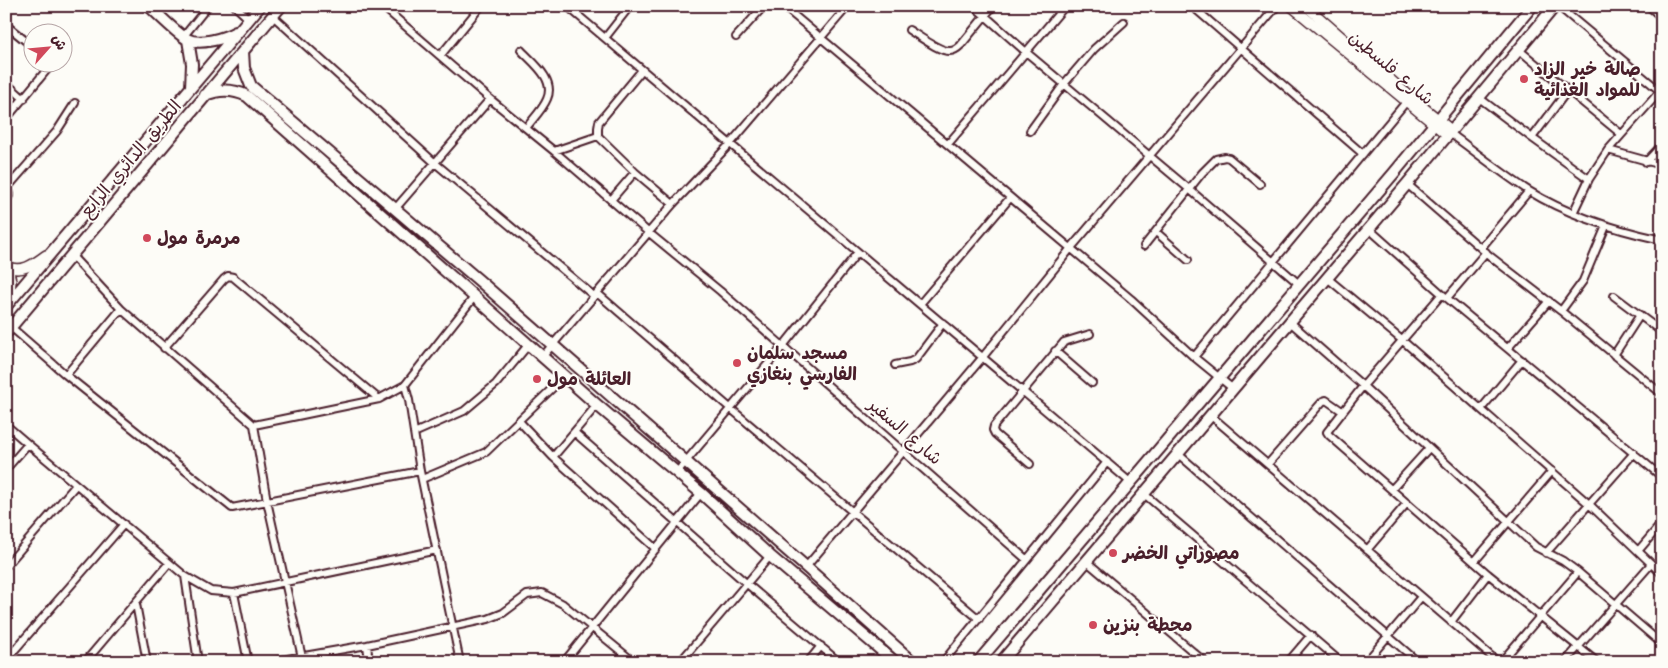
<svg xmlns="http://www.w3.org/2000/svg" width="1668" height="668" viewBox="0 0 1668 668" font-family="'Architects Daughter','Playpen Sans Arabic',sans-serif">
<rect width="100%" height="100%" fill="#fdfcf7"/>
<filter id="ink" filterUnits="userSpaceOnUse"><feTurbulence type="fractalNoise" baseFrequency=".02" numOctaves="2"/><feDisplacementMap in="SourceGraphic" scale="10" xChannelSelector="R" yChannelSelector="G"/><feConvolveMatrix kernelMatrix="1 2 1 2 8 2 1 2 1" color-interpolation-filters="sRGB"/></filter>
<g filter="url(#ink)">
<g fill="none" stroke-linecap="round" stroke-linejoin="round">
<!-- minor casing -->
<g stroke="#4a1f2b" stroke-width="10">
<path id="minor" d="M235,6L249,19
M382,6L490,99L554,151L648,232L720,291L1026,559
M567,6L1130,482
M783,6L1131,299L1194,357L1232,388
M974,6L1026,52L1189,189L1299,284
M1192,6L1363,154
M1558,6L1660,91
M1649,6L1662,18
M273,16L435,163L594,296
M6,25L32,46
M909,30C919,36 940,52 950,51C954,51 958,48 961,45L993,6
M184,36L208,6
M736,37L764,6
M605,38L630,6
M1518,49L1621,134
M521,50C532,62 556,79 547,99C543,109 533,119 526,128
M440,56L481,6
M642,70L599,122L598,128V136L635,172L673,204
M6,83L24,99
M1478,97L1532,138L1589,179
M6,119L50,66V62
M1030,131L1064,84L1094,49L1124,22
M1447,135L1454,136C1479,155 1503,174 1529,191C1569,216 1616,230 1662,240
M1532,138L1568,90
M948,144L1065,6
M1608,150L1662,165
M554,151L598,136
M1646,162L1662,145
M1407,184L1491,257L1561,311L1662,394
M611,200L635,172
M6,201L10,194L8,187L57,131L75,103
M395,209L490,99
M1573,213L1589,179L1608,150L1662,89
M1368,228L1442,294L1662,477
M1156,232L1188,260
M1144,246L1202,173L1216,159L1225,157L1229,158L1260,184
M1481,248L1529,191
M71,255L121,309
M1326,277L1403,341L1589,504L1662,574
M597,293L730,408L979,619
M1442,294L1363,386L1327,432L1329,435L1488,574L1597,662
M1614,296L1662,332
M1447,298L1486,252
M920,304L1010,198
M1561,311L1583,281L1606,226
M1290,322L1363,386L1536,547L1563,561L1578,572L1662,644
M11,327L66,375L232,508L420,471L460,662
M164,348L224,279L228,276L233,277L379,399
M1508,348L1549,301
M1055,351L1092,383
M1614,355L1640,315
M543,356L673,204L730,144L848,6
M1194,357L1406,102
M895,365L910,362L916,359L943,323
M66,375L121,309L254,425L267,501L303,662
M405,385L409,400L420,471
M1481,409L1522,360
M1210,415L1498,662
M519,421L553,457L656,549
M6,425L28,444L6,469
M254,425L379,399L405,385L475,296
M574,432L746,583L839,662
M414,433L464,411L496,384L529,344
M28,444L185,576L211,591L234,593L437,550
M1177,453L1418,662
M553,457L597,405
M1030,464L995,434L993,430L994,426L1064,342L1090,334
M1268,464L1323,401L1326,400L1342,411
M677,472L783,346L858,252
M422,479L486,452L565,376
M1392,489L1429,448
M1143,493L1341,662
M1367,550L1407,503
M1638,551L1662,523
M1546,553L1634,453
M1086,561L1205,662
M1474,562L1552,471
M6,566L76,485
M806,567L982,358L1071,248L1277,6
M185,576L198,662
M234,593L248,662
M136,604L147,662
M1451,622L1488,574
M367,645L369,662
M6,660L124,524
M85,662L169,563
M270,662L367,645L488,619L503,613L527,595L542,593L563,604L634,662
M564,662L701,493
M680,662L770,556
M808,662L821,646
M943,662L1107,462
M1288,662L1311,635
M1366,662L1421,597
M1501,662L1578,572
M1565,662L1651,564"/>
</g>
<!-- tertiary casing -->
<g stroke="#4a1f2b" stroke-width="12">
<path id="tertiary" d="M1291,6L1447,135
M1306,6L1400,88L1451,130
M6,266C21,274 34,264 46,255
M8,267L11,281L9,303"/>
</g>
<!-- primary casing -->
<g stroke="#4a1f2b" stroke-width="14">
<path id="primary" d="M149,6C159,15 176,33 187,39C199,46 225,38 236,32
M188,40L192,64L191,87
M243,51L244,68L251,86L482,283L806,567L913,662
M205,95C219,89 233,89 247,96L597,405L701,493L770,556L895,662
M6,306L260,6
M6,333L281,6
M978,662L1394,173L1532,6
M1001,662L1407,184L1555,6"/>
</g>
<!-- minor -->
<use href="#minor" stroke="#fdfcf7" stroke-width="6"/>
<!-- tertiary -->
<use href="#tertiary" stroke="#fdfcf7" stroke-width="9"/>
<!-- primary -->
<use href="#primary" stroke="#fdfcf7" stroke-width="10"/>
</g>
</g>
<!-- markers -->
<g fill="#d1495b" stroke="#fdfcf7" stroke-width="2">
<circle cx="1524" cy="79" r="5"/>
<circle cx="147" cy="238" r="5"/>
<circle cx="737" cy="363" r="5"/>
<circle cx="537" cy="379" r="5"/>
<circle cx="1113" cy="553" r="5"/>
<circle cx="1093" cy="625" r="5"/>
</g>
<g text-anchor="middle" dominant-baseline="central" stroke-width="4" stroke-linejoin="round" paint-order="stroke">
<!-- street labels -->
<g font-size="18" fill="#4a1f2b" stroke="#fdfcf7">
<text transform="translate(1391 68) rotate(40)">شارع فلسطين</text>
<text transform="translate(131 159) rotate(-50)">الطريق الدائري الرابع</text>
<text transform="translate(905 432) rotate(41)">شارع السفير</text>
</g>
<!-- poi labels -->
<g font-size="18" font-weight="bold" fill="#4a1f2b" stroke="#fdfcf7" text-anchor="start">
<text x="1534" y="69">صالة خير الزاد<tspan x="1534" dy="21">للمواد الغذائية</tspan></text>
<text x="157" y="238">مرمرة مول</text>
<text x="747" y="353">مسجد سلمان<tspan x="747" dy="21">الفارسي بنغازي</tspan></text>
<text x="547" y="379">العائلة مول</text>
<text x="1123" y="553">مصوراتي الخضر</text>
<text x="1103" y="625">محطة بنزين</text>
</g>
</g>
<!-- margin -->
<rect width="1668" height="668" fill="none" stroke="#fdfcf7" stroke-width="25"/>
<rect x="12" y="12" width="1643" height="643" fill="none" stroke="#4a1f2b" stroke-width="2" filter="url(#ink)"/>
<!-- north arrow -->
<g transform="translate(48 48) rotate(63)"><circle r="24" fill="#fdfcf7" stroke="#b5a4a5"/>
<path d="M0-4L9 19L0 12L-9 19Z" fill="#d1495b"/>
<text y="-8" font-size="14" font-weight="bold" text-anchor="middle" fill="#4a1f2b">ش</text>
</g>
</svg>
